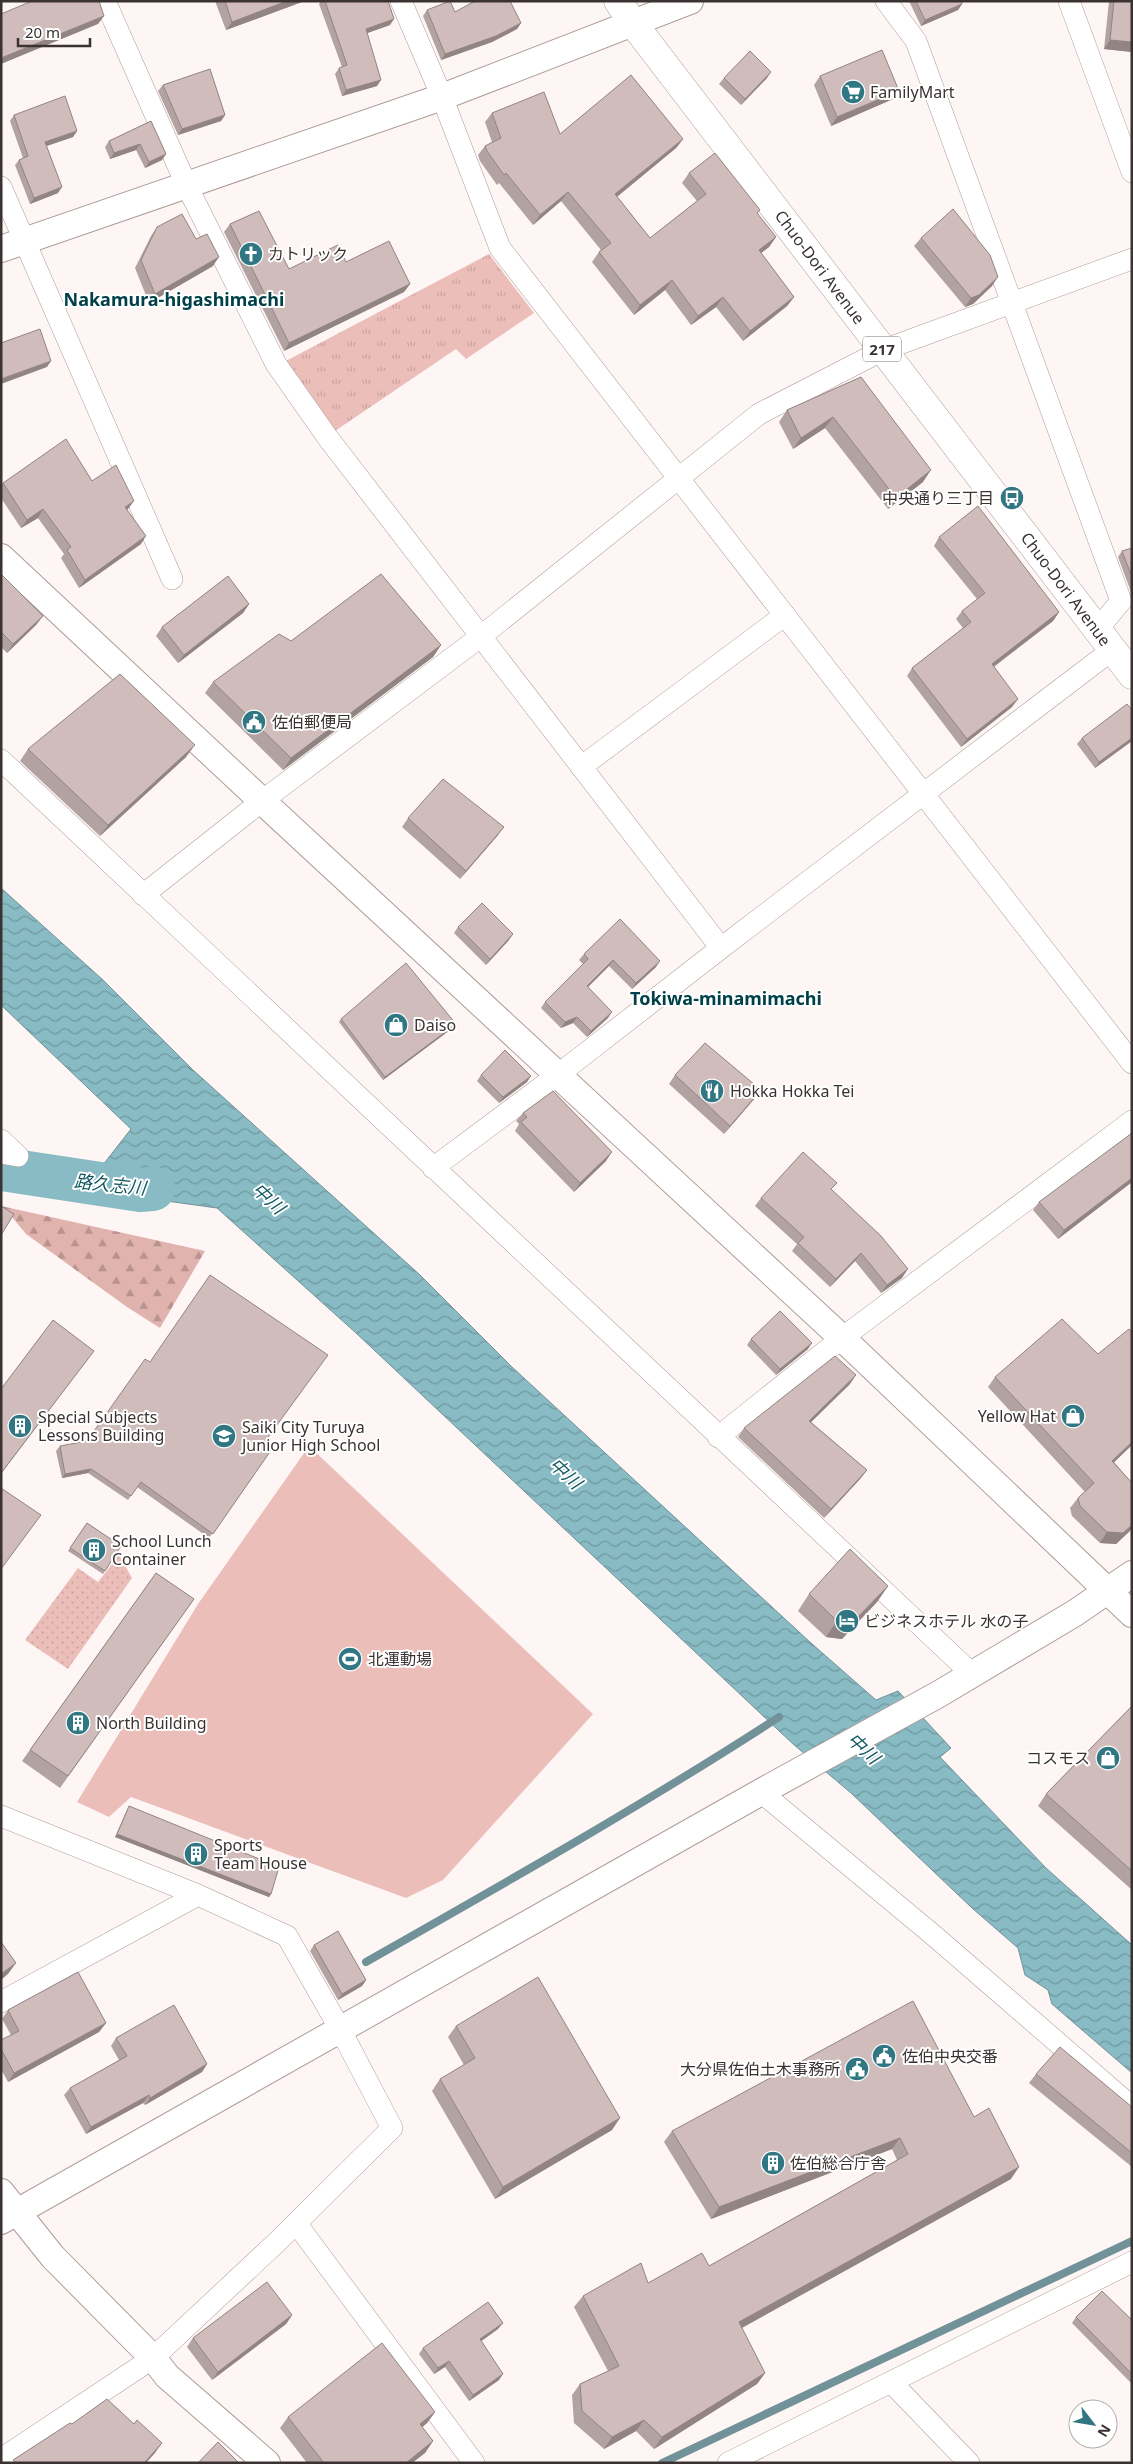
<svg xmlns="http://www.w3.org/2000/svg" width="1133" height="2464" viewBox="0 0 1133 2464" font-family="'Noto Sans','Noto Sans JP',sans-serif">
<defs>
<pattern id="grass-dots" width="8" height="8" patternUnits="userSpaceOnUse" patternTransform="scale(1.25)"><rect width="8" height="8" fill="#ecbeba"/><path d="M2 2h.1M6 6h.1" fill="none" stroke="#cba4a0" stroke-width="1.8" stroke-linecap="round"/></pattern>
<pattern id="forest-firs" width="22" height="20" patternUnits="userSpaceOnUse" patternTransform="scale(1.25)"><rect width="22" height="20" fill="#e1b3af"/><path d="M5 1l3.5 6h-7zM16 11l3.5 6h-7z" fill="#b7928f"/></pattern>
<pattern id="park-tufts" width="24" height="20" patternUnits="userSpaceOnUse" patternTransform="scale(1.25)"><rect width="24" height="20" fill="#ecbeba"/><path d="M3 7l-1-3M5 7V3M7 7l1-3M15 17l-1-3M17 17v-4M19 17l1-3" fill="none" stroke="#cba4a0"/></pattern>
<pattern id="water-waves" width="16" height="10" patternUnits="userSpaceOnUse" patternTransform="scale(1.25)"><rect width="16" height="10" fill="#88bbc4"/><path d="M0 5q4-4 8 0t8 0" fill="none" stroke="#7099a0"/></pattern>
</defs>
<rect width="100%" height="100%" fill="#fef6f5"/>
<!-- grass -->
<path fill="url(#grass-dots)" d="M119,1555L132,1578L68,1669L25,1640L78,1568L98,1582Z"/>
<!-- forest -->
<path fill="url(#forest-firs)" d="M1,1206L205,1251L160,1328L127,1307L26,1234L12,1217L1,1210Z"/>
<!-- park -->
<path fill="url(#park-tufts)" d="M489,254L534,313L466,359L456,349L332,433L282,363Z"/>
<!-- pitch -->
<path fill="#ecbeba" d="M309,1446L593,1714L443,1880L406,1898L131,1797L109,1817L77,1802L198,1604Z"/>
<!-- water -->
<path fill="url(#water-waves)" stroke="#719298" d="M1,888L103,980L193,1070L419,1274L512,1367L811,1643L876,1700L898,1691L951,1748L940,1757L1046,1868L1132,1945V2073L1052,2004L1048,1990L1025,1975L1018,1948L972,1908L851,1793L793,1744L356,1333L217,1208L95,1191V1175L131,1129L1,1005Z"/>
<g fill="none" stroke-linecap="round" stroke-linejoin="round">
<!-- stream -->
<path stroke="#719298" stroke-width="8" d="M366,1962C505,1883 645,1804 779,1717
M662,2463L1132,2241"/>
<!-- river -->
<path stroke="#88bbc4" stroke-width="44" d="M1,1169L140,1190L153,1189"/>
<!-- minor casing -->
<g stroke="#ae9c9a" stroke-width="22">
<path id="minor" d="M105,1L186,184L276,364L328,438L721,948
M401,1L442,97L500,248L1132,1063
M886,1L916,41L1121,601L1097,630
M1069,1L1132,172
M1,187L172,579
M1,760L971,1673
M581,767L785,615
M143,895L262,801L480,637L759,414L883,350L1132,259
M1,1140L18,1156L1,1153
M433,1168L559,1074L721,948L1112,650
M718,1437L842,1338L1132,1121
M761,1792L932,1934L1132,2107
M1,1816L198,1895L287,1936L340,2029L392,2128L277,2242L153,2358L1,2459
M1,2002L198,1895
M296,2223L474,2463
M891,2382L969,2463
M728,2463L1132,2262"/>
</g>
<!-- tertiary casing -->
<g stroke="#ae9c9a" stroke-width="28">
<path id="tertiary" d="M1,249L442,97L690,1
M1,557L262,801L842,1338L1132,1614
M1,2192L53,2257L153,2358L167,2376L267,2463
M1,2221L761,1792L939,1694L1075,1613L1132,1574"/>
</g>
<!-- trunk casing -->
<g stroke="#ae9c9a" stroke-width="29">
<path id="trunk" d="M618,1L632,22L1132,675"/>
</g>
<!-- minor -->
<use href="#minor" stroke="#fff" stroke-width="21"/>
<!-- tertiary -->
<use href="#tertiary" stroke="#fff" stroke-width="26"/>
<!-- trunk -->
<use href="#trunk" stroke="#fff" stroke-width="28"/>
</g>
<!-- wall -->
<path fill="#b2a2a1" d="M215,1H303L302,2L226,30Z
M321,1H388L390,25L367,33L377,86L342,96L335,74L339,68L342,67L319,4Z
M909,1H961L962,4L958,10L921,26Z
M1109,1H1132V52L1104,49Z
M427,10L455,12L521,23L517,29L492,42L441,60L423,16Z
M820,76L899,91L893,99L831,126L814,85Z
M724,78H767L741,105L719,84Z
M163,85L225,115L221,121L178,135L158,91Z
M492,113L560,134L683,139L676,148L617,197L650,238L697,201L682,183L689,173L760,210L757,214L776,237L769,247L761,253L794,297L787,306L743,341L716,307L691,325L665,290L634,315L592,262L599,252L601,250L561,201L533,225L499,183L497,185L480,161L478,155L485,146L492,142L485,122Z
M14,115L77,131L73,137L46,146L58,193L30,204L15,165L19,160L23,158L10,121Z
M151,121L166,154L162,160L145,168L136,150L110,159L105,147L109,141Z
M230,224L289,269L346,262L410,284L404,292L284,351L224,232Z
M157,227L196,239L213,266L149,303L135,268L151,236Z
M921,238L992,286L973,304L965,307L914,246Z
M861,377L923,482L888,509L825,428L793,449L779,422L787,410Z
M3,483L128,509L127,510L141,544L79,588L61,558L64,554L38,518L21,528L1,498V485Z
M939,537L1059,612L1053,621L994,667L1012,707L961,747L907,676L912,668L963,628L956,619L962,611L977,599L934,546Z
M1132,548V592H1131L1118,557L1122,551Z
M1,574L43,616L36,625L7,653L1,647Z
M249,604L243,613L178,663L156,636L162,627Z
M291,641L441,645L433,657L283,770L205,693L213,682Z
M1132,710V741L1095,768L1077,744L1082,738Z
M28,749L186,757L100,836L20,761Z
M408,818L498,835L460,879L402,827Z
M458,927L509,940L486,965L454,933Z
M584,954L656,967L632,989L609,966L588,987L608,1018L587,1037L573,1023L561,1028L541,1008L545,1002L583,964L579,960Z
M341,1019L454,1027L383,1080L339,1022Z
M481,1075L527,1082L499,1103L477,1081Z
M675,1075L761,1090L755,1098L724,1134L669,1084Z
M523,1113L606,1161L574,1192L515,1131L519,1124L516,1121Z
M1132,1182L1058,1239L1033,1210L1039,1202Z
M832,1190L902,1278L881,1293L855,1261L830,1287L792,1251L797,1244L755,1206L761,1198Z
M1132,1332V1445L1114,1462L1132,1483V1529L1116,1544L1100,1543L1072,1516L1070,1508L1078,1498L1085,1492L988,1387L995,1377L1098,1354Z
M751,1339L808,1349L776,1375L747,1345Z
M850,1384L811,1422L867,1470L860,1479L824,1518L738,1437L744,1428Z
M266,1440L274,1446L209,1538L137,1487L128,1500L88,1473L62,1478L56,1451L60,1446Z
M87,1523L121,1546L103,1574L68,1551Z
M156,1573L194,1599L60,1788L22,1761Z
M888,1586L877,1602L842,1639L826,1637L798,1611L809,1594Z
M1132,1706V1890L1038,1806L1046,1794Z
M129,1806L271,1894L269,1897L115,1837L127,1810Z
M314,1945L366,1980L362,1986L338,2000L310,1951Z
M8,2010L106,2023L99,2032L8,2082L1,2069V2040L11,2035L2,2019Z
M456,2026L612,2130L495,2199L432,2091L440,2079L464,2065L448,2037Z
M116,2038L207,2064L202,2072L145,2105L143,2103L86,2134L64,2095L70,2088L119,2060L111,2046Z
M1036,2074L1132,2107V2167L1029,2083Z
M974,2117L1011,2179L741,2328L765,2373L757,2384L654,2449L636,2431L604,2449L574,2423L572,2395L580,2384L608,2371L574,2307L583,2296L648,2283L709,2266L897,2160L892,2149L711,2219L664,2142L672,2131Z
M292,2315L286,2324L212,2380L187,2347L193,2338Z
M1076,2317L1132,2320V2384L1072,2323Z
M498,2329L481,2341L499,2380L469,2401L445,2367L434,2374L419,2354L423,2348Z
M435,2412L427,2423L422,2427L433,2441L425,2453L412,2463H307L280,2428L288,2417Z"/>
<!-- shaded-wall -->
<path fill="#918483" d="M287,1H303L302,2L226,30L232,22Z
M962,4L958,10L921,26L925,20Z
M104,16L98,24L1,64V58Z
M394,19L390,25L362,35L366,29Z
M521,23L517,29L492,42L441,60L445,54Z
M1110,40L1132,42V52L1104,49Z
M771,72L767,78L741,105L745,99Z
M381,80L377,86L342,96L346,90Z
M899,91L893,99L831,126L837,117Z
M225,115L221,121L178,135L182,129Z
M77,131L73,137L41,148L45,142Z
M683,139L676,148L608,204L615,194Z
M140,144L136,150L110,159L114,153Z
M166,154L162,160L145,168L149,162Z
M62,187L58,193L30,204L34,198Z
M568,192L561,201L533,225L540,215Z
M776,237L769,247L752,260L759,250Z
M219,257L213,266L149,303L155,294Z
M998,277L992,286L973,304L965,307L971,298Z
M672,280L665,290L634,315L640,305Z
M410,284L404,292L284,351L289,343Z
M723,297L716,307L691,325L698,316Z
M794,297L787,306L743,341L750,331Z
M51,361L47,367L1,384V379Z
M833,417L825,428L793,449L801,438Z
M931,470L923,482L888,509L896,498Z
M134,501L128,509L119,515L125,507Z
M43,509L38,518L21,528L27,520Z
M146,536L141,544L79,588L85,580Z
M249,604L243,613L178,663L184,655Z
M1059,612L1053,621L986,672L992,664Z
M43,616L36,625L7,653L13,644Z
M441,645L433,657L283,770L291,758Z
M1018,699L1012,707L961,747L967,739Z
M1132,738V741L1095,768L1099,762Z
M195,745L186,757L100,836L108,825Z
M504,827L498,835L460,879L466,871Z
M513,934L509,940L486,965L490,959Z
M613,960L609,966L583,992L587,986Z
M660,961L656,967L632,989L636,983Z
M612,1012L608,1018L587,1037L591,1031Z
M577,1017L573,1023L561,1028L565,1022Z
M456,1024L454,1027L383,1080L385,1077Z
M531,1076L527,1082L499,1103L503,1097Z
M761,1090L755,1098L724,1134L730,1126Z
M612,1152L606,1161L574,1192L580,1183Z
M1132,1178V1182L1058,1239L1064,1230Z
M861,1253L855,1261L830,1287L836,1279Z
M908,1269L902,1278L881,1293L887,1285Z
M812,1343L808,1349L776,1375L780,1369Z
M94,1351L87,1360L1,1474V1473Z
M856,1375L850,1384L803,1430L809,1421Z
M1132,1442V1445L1105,1471L1112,1461Z
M91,1469L88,1473L62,1478L65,1474Z
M867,1470L860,1479L824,1518L831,1509Z
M1132,1525V1529L1116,1544L1100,1543L1107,1532Z
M888,1586L877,1602L842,1639L826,1637L837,1621Z
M117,1834L271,1894L269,1897L115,1837Z
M16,1963L8,1974L1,1980V1974Z
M366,1980L362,1986L338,2000L342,1994Z
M106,2023L99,2032L8,2082L14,2073Z
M207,2064L202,2072L145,2105L150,2098Z
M149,2095L143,2103L86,2134L91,2127Z
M620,2118L612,2130L495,2199L503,2187Z
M900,2138L892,2149L711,2219L719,2207Z
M1019,2167L1011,2179L731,2334L739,2322Z
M292,2315L286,2324L212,2380L218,2372Z
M503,2323L498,2329L476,2345L480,2339Z
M449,2361L445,2367L434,2374L438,2368Z
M765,2373L757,2384L654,2449L662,2437Z
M503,2374L499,2380L469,2401L473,2395Z
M435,2412L427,2423L412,2436L420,2424Z
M644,2420L636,2431L604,2449L612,2437Z
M433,2441L425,2453L412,2463H406Z
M162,2443L155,2453L146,2463H144Z"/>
<!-- building -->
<path fill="#cfbcbb" stroke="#918483" d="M32,1H99L104,16L1,58V14Z
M225,1H287L232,22Z
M325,1H388L394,19L366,29L381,80L346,90L339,68L347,65Z
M450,1L455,12L475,1H510L521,23L496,36L445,54L427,10Z
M916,1H961L962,4L925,20Z
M1114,1H1132V42L1110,40Z
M882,50L899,91L837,117L820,76Z
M750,51L771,72L745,99L724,78Z
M210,69L225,115L182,129L163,85Z
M631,75L683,139L615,194L650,238L706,194L689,173L715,153L760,210L757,213L776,237L759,250L794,297L750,331L723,297L698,316L672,280L640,305L599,252L611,243L568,192L540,215L506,173L504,175L487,151L485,146L501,138L492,113L544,92L560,134Z
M65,96L77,131L45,142L62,187L34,198L19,160L28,156L14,115Z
M151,121L166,154L149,162L140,144L114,153L109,141Z
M953,209L990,255L998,277L979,295L971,298L921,238Z
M259,211L289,269L338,245L346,262L389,241L410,284L289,343L230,224Z
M182,214L196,239L207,234L219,257L155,294L141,260L157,227Z
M40,329L51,361L1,379V343Z
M861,377L931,470L896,498L833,417L801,438L787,410Z
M66,439L92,481L116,465L134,501L125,507L146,536L85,580L67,550L71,547L43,509L27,520L3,483Z
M978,506L1059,612L992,664L1018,699L967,739L912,668L971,622L962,611L985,593L939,537Z
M1132,548V577L1122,551Z
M1,574L43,616L13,644L1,632Z
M381,574L441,645L291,758L213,682L279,634L291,641Z
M228,576L249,604L184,655L162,627Z
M120,674L195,745L108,825L28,749Z
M1127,704L1132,710V738L1099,762L1082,738Z
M443,779L504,827L466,871L408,818Z
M482,903L513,934L490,959L458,927Z
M620,919L660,961L636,983L613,960L587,986L612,1012L591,1031L577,1017L565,1022L545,1002L588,959L584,954Z
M406,963L456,1024L385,1077L341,1019Z
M705,1043L761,1090L730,1126L675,1075Z
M505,1050L531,1076L503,1097L481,1075Z
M553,1091L612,1152L580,1183L521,1122L527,1117L523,1113Z
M1132,1133V1178L1064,1230L1039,1202Z
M803,1152L837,1183L831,1189L881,1236L908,1269L887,1285L861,1253L836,1279L798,1243L804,1237L761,1198Z
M1,1206L14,1214L1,1235Z
M210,1275L328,1355L266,1440L274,1446L213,1534L141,1482L131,1496L91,1469L65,1474L60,1446L87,1441L145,1359L150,1362Z
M780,1311L812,1343L780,1369L751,1339Z
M1062,1319L1098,1354L1129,1329L1132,1332V1442L1112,1461L1132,1483V1525L1123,1533L1107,1532L1080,1506L1078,1498L1094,1483L995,1377Z
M53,1320L94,1351L1,1473V1389Z
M835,1356L856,1375L809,1421L867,1470L831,1509L744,1428Z
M1,1488L41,1515L1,1569Z
M87,1523L121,1546L105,1571L70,1548Z
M850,1549L888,1586L853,1622L837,1621L809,1594Z
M156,1573L194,1599L68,1776L30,1750Z
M1132,1706V1871L1046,1794Z
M129,1806L279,1867L271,1894L117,1834Z
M338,1931L366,1980L342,1994L314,1945Z
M1,1942L16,1963L1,1974Z
M78,1972L106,2023L14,2073L1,2049V2040L19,2031L8,2010Z
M538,1977L620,2118L503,2187L440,2079L475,2058L456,2026Z
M913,2001L974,2117L989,2108L1019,2167L739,2322L765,2373L662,2437L644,2420L612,2437L582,2411L580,2384L619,2366L583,2296L641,2263L648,2283L702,2253L709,2266L908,2154L900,2138L719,2207L672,2131Z
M174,2005L207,2064L150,2098L149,2095L91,2127L70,2088L127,2056L116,2038Z
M1060,2047L1132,2107V2153L1036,2074Z
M267,2282L292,2315L218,2372L193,2338Z
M1102,2291L1132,2320V2374L1076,2317Z
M488,2302L503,2323L480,2339L503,2374L473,2395L449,2361L438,2368L423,2348Z
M382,2343L435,2412L420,2424L433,2441L406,2463H324L288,2417Z
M107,2399L134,2424L137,2420L162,2443L144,2463H16L13,2460L70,2423L72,2424Z
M218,2442L239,2463H198Z"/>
<!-- icons -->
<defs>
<g id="supermarket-disc" transform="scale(1.25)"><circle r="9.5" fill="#307783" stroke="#fff"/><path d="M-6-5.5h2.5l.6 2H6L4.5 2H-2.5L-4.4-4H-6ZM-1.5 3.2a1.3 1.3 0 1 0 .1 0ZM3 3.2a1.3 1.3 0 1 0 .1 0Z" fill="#fff"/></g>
<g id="church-disc" transform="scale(1.25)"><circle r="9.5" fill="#307783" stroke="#fff"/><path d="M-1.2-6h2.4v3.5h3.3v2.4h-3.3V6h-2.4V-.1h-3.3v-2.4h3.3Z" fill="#fff"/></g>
<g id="bus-disc" transform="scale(1.25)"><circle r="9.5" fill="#307783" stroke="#fff"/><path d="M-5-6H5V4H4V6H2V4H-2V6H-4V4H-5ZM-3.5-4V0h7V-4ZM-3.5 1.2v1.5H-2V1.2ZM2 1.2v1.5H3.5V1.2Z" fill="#fff"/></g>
<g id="civic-disc" transform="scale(1.25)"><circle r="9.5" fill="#307783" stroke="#fff"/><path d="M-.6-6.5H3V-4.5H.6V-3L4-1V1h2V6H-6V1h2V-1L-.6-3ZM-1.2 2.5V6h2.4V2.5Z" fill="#fff"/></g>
<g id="shop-disc" transform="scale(1.25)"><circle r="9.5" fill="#307783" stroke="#fff"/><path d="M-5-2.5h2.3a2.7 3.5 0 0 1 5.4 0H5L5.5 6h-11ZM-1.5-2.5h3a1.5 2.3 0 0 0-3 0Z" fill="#fff"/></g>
<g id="restaurant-disc" transform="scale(1.25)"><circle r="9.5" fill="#307783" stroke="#fff"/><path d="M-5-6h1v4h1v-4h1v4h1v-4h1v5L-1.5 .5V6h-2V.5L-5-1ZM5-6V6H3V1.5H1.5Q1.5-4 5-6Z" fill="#fff"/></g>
<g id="building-disc" transform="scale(1.25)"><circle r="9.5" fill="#307783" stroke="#fff"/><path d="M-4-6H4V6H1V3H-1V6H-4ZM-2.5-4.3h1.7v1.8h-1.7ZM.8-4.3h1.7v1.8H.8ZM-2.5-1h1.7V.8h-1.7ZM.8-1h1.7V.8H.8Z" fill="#fff"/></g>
<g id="school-disc" transform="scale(1.25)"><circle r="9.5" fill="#307783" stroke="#fff"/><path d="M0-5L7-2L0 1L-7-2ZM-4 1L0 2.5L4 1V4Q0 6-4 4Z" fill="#fff"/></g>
<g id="hotel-disc" transform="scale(1.25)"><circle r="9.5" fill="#307783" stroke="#fff"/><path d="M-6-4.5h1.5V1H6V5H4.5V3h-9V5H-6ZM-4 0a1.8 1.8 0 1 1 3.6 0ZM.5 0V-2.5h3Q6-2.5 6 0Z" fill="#fff"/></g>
<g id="stadium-disc" transform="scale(1.25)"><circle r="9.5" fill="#307783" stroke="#fff"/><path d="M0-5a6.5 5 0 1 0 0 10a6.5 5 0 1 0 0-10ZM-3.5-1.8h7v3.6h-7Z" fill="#fff"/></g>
</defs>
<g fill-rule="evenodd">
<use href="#supermarket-disc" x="853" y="92"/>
<use href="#church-disc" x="251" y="254"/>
<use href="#bus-disc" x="1012" y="498"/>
<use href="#civic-disc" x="254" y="722"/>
<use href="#shop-disc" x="396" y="1025"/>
<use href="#restaurant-disc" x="712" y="1091"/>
<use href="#shop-disc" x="1073" y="1416"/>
<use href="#building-disc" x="20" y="1426"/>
<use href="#school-disc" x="224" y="1436"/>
<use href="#building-disc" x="94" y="1550"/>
<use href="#hotel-disc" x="847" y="1621"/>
<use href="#stadium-disc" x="350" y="1659"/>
<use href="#building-disc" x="78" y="1723"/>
<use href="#shop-disc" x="1108" y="1758"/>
<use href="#building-disc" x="196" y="1854"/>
<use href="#civic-disc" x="884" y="2056"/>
<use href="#civic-disc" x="857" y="2069"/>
<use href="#building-disc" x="773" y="2163"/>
</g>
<g text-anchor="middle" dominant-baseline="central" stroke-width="4" stroke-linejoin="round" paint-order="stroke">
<!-- shield labels -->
<rect fill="#fff" stroke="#757070" stroke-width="1" x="863" y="336.5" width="38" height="25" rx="4"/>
<g font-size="15" font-weight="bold" fill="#3a3332">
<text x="882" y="349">217</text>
</g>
<!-- poi labels -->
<g font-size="16" fill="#3a3332" stroke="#fff" text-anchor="start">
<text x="870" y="92">FamilyMart</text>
<text x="268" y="254">カトリック</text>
<text x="994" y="498" text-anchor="end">中央通り三丁目</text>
<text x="272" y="722">佐伯郵便局</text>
<text x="414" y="1025">Daiso</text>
<text x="730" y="1091">Hokka Hokka Tei</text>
<text x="1056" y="1416" text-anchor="end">Yellow Hat</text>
<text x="38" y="1417">Special Subjects<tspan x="38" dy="18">Lessons Building</tspan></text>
<text x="242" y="1427">Saiki City Turuya<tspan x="242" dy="18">Junior High School</tspan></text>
<text x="112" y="1541">School Lunch<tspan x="112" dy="18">Container</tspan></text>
<text x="864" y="1621">ビジネスホテル 水の子</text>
<text x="368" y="1659">北運動場</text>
<text x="96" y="1723">North Building</text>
<text x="1090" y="1758" text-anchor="end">コスモス</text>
<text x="214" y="1845">Sports<tspan x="214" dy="18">Team House</tspan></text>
<text x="902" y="2056">佐伯中央交番</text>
<text x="840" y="2069" text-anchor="end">大分県佐伯土木事務所</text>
<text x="790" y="2163">佐伯総合庁舎</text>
</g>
<!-- street labels -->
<g font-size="16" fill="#3a3332" stroke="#fff">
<text transform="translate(820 267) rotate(53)">Chuo-Dori Avenue</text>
<text transform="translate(1066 589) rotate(53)">Chuo-Dori Avenue</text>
</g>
<!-- neighbourhood labels -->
<g font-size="18" font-weight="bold" fill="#004049" stroke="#fff">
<text x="174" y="299">Nakamura-higashimachi</text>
<text x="726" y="998">Tokiwa-minamimachi</text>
</g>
<!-- water labels -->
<g font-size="18" font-style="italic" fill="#105762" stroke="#fff">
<text transform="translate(110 1184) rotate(6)">路久志川</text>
<text transform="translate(269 1198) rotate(43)">中川</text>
<text transform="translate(566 1473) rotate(43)">中川</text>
<text transform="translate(864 1748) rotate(43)">中川</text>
</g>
</g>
<!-- border -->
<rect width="1133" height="2464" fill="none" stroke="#3a3332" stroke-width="5"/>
<!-- north arrow -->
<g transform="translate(1093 2424) rotate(121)"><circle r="24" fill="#ffffff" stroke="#b0adad"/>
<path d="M0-4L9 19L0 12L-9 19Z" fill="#307783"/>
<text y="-8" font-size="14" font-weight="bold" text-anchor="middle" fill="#3a3332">N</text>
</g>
<!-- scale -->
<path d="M18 38v8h72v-8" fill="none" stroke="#3a3332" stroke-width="2.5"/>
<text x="25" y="38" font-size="15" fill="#3a3332" stroke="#ffffff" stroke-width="4" paint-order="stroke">20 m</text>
</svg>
